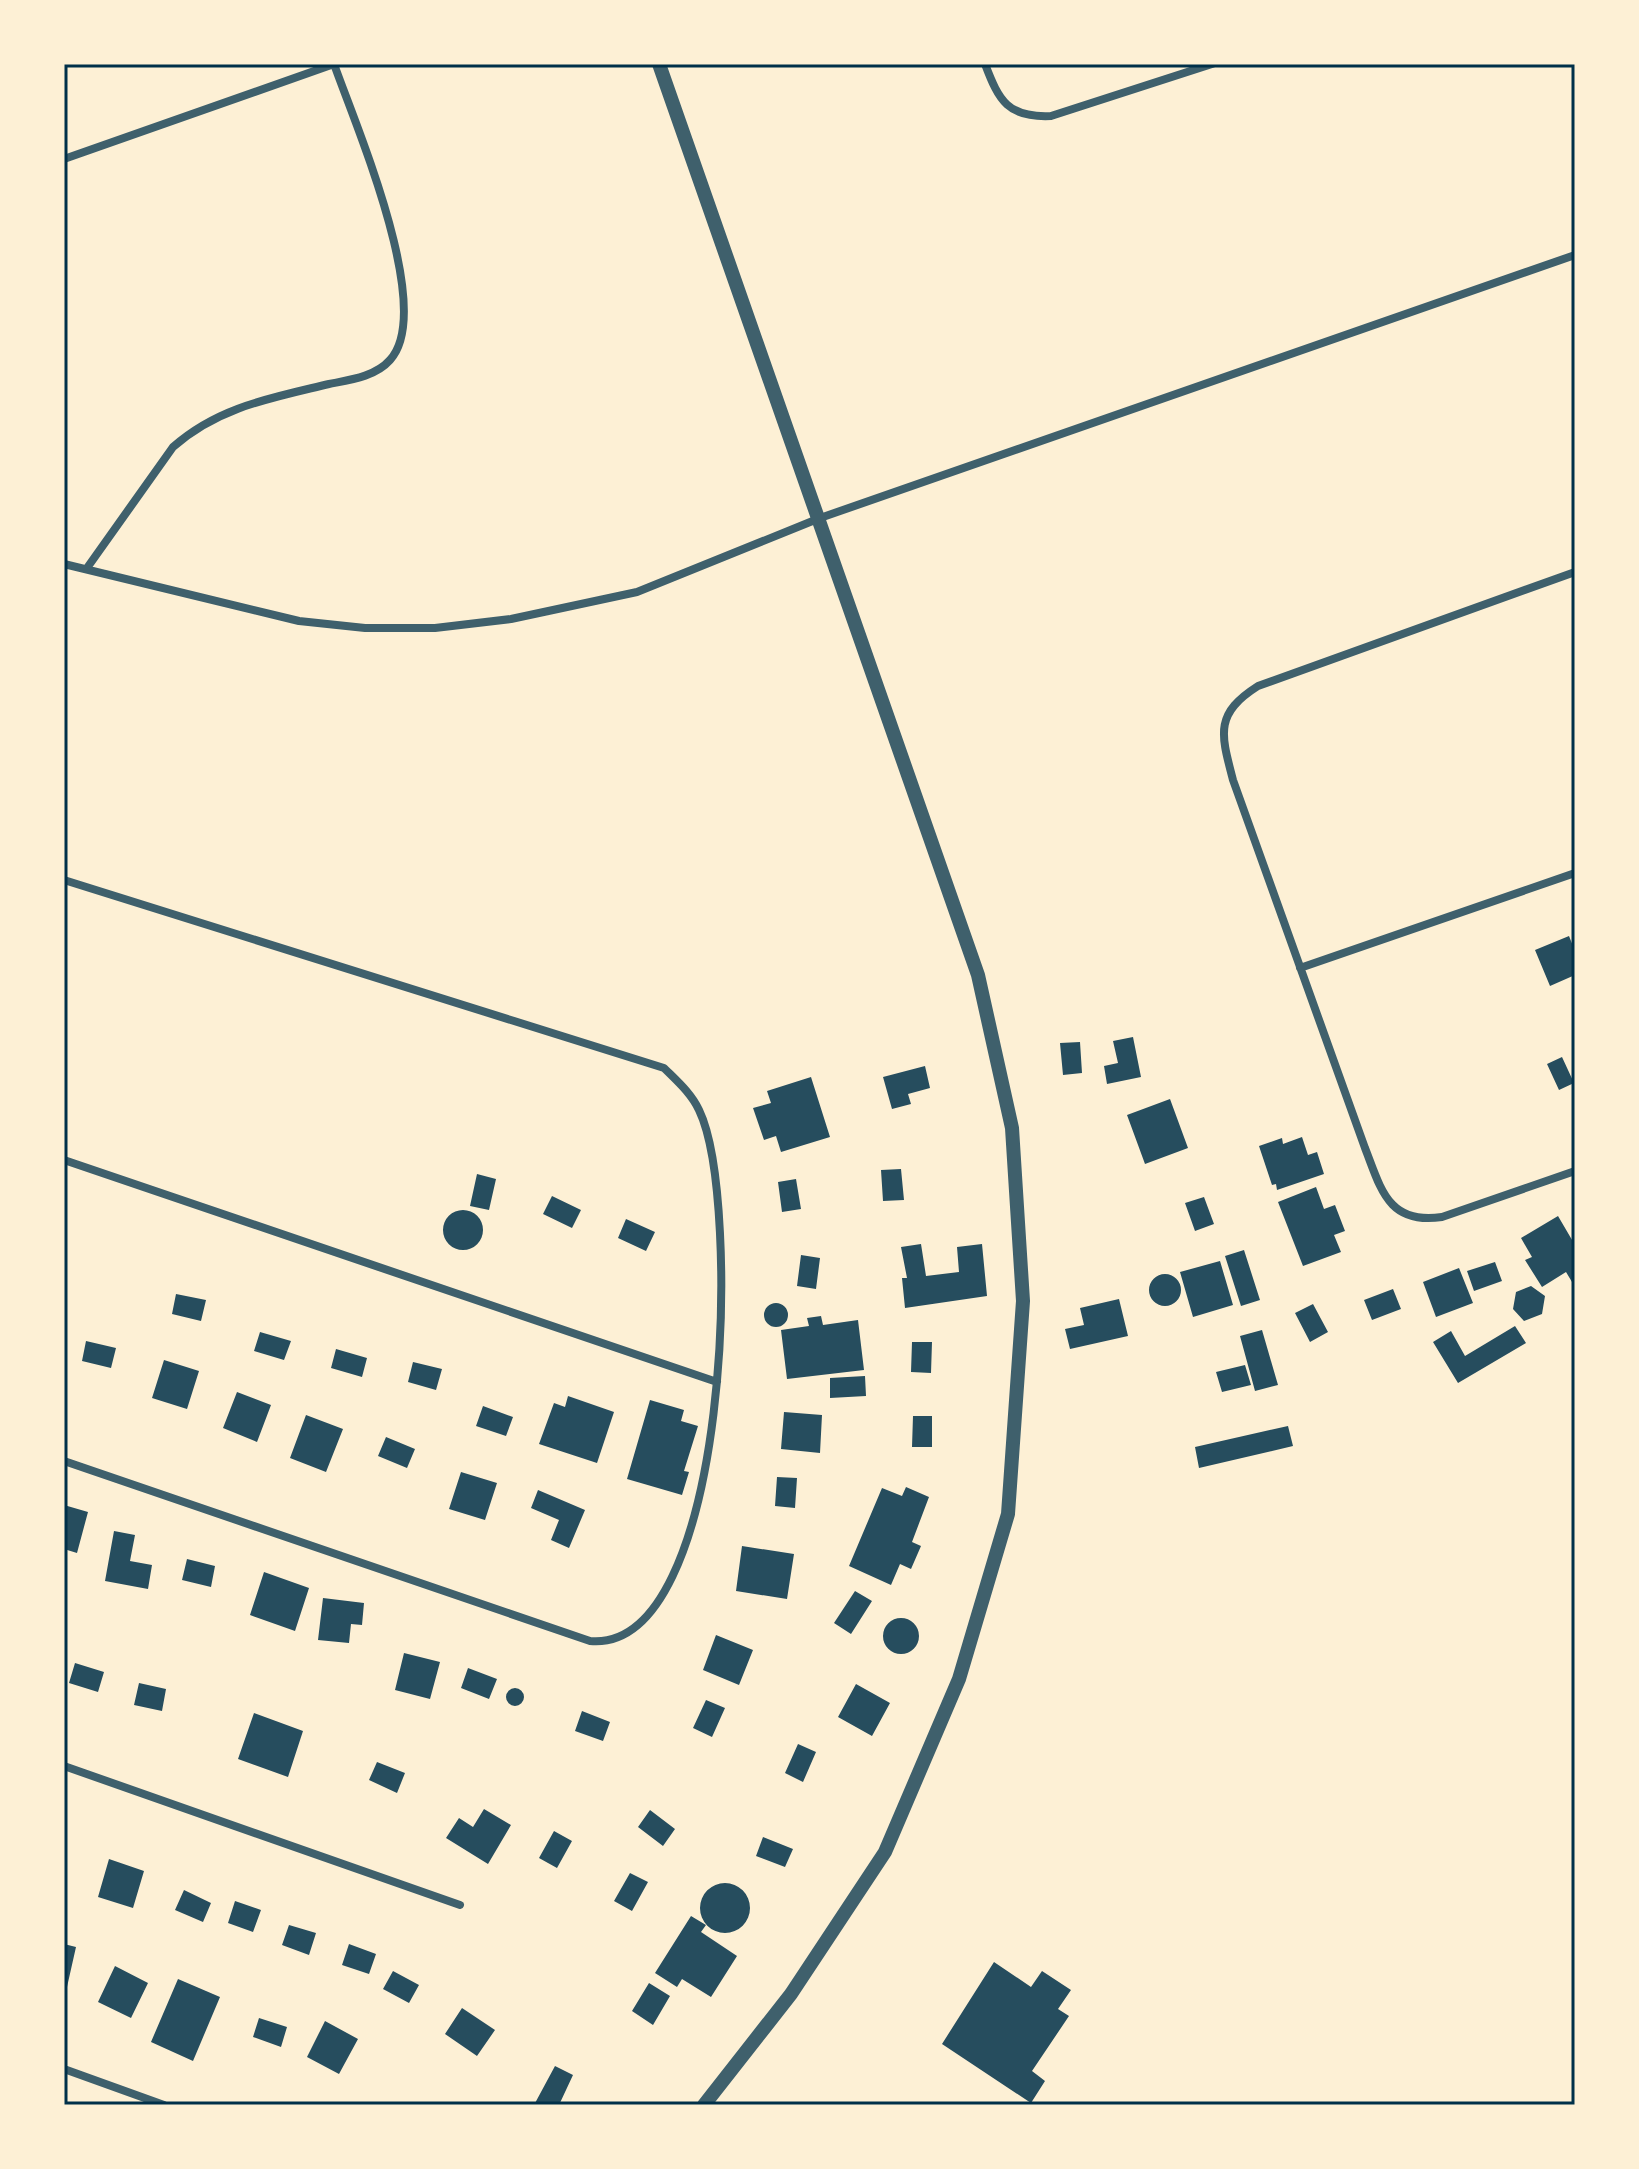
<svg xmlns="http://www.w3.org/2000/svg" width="1639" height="2169" viewBox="0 0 1639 2169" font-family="'PT Serif',serif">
<rect width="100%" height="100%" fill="#fdf0d5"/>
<!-- building -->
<path fill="#264d5e" d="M1569,936L1575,951V975L1550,986L1535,950Z
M1133,1037L1141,1077L1107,1084L1104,1066L1118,1063L1113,1041Z
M1080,1042L1082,1073L1063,1075L1060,1043Z
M1562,1057L1574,1083L1559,1090L1547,1064Z
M925,1066L930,1088L908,1094L911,1104L892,1109L883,1077Z
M811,1077L830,1137L781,1152L776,1136L764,1140L753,1108L771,1103L767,1091Z
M1170,1099L1188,1148L1145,1164L1127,1115Z
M1302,1137L1308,1155L1317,1152L1324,1174L1277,1190L1276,1184L1272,1185L1259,1146L1282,1138L1283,1144Z
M901,1169L904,1200L883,1201L881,1170Z
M477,1174L496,1179L489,1210L470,1206Z
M796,1179L801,1209L782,1212L778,1182Z
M1316,1187L1324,1209L1335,1205L1345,1231L1334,1235L1341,1252L1303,1266L1278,1202Z
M552,1196L581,1210L572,1228L543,1214Z
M1204,1197L1214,1224L1195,1231L1185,1203Z
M443 1230a20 20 0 1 1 40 0a20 20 0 1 1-40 0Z
M1558,1216L1575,1245V1280L1572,1282L1566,1272L1542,1287L1525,1260L1532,1257L1521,1238Z
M626,1219L655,1232L646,1251L618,1238Z
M921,1244L926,1276L959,1272L957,1247L982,1244L987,1296L905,1308L902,1278H907L901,1247Z
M1244,1250L1260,1300L1241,1306L1225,1256Z
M801,1255L820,1258L816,1289L797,1286Z
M1220,1261L1233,1305L1193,1317L1180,1272Z
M1495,1262L1502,1281L1474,1291L1467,1271Z
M1459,1268L1473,1303L1436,1317L1423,1282Z
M1149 1290a16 16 0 1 1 32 0a16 16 0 1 1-32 0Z
M1531,1286L1545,1296L1542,1314L1524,1321L1513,1309L1516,1292Z
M1393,1289L1401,1309L1372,1320L1364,1300Z
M176,1294L206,1300L201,1321L172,1314Z
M1119,1299L1128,1336L1070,1349L1065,1329L1084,1325L1080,1308Z
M764 1315a12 12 0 1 1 24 0a12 12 0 1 1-24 0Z
M1313,1304L1328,1332L1310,1342L1295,1313Z
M821,1316L823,1325L858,1320L864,1370L787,1379L781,1330L809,1326L807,1318Z
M1515,1326L1526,1343L1458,1383L1433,1342L1451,1331L1465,1356Z
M1262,1330L1278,1385L1255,1391L1240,1336Z
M260,1332L291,1341L284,1360L254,1351Z
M86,1341L116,1348L111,1368L82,1361Z
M912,1342H932L931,1373L911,1372Z
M336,1349L367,1358L362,1377L331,1368Z
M164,1360L199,1371L187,1409L152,1398Z
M413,1362L442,1369L436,1390L408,1382Z
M1245,1365L1251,1385L1222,1392L1216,1372Z
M865,1376L866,1396L830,1398V1378Z
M237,1392L271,1405L257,1442L223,1428Z
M568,1396L614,1412L597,1463L539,1444L554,1403L565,1407Z
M650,1400L684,1410L681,1421L698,1426L684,1471L689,1472L682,1495L627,1479Z
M483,1406L513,1417L506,1436L476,1426Z
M784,1412L822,1415L820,1453L781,1449Z
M306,1415L343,1429L326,1472L290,1458Z
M913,1416H932V1447H912Z
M1288,1426L1293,1446L1199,1468L1195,1447Z
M386,1437L415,1449L407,1468L378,1456Z
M461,1472L497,1483L485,1520L449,1509Z
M777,1477L797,1478L795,1508L775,1506Z
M906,1487L929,1497L912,1542L921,1546L911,1569L900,1564L891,1585L849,1566L882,1488L902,1496Z
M538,1490L585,1510L569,1548L551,1540L559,1520L531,1508Z
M64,1505L88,1512L77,1553L64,1549Z
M114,1531L135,1535L130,1561L152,1565L148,1589L105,1581Z
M742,1546L794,1554L787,1599L736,1591Z
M187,1559L215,1566L211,1587L182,1580Z
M264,1572L309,1588L295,1631L250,1615Z
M855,1591L872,1601L851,1634L834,1623Z
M323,1598L364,1603L362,1625L351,1624L349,1643L318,1640Z
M883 1636a18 18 0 1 1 36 0a18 18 0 1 1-36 0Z
M716,1635L753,1650L739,1685L703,1670Z
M404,1653L440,1662L430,1699L395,1690Z
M75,1663L104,1672L98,1692L69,1683Z
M468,1668L497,1679L489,1699L461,1688Z
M139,1683L166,1689L162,1711L134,1705Z
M856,1684L890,1703L872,1736L838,1717Z
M506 1697a9 9 0 1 1 18 0a9 9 0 1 1-18 0Z
M706,1700L725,1708L712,1737L693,1728Z
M582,1711L610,1722L603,1741L575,1731Z
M254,1713L303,1731L288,1777L238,1759Z
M798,1744L816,1752L803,1782L785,1773Z
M377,1762L405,1773L397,1793L369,1780Z
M484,1809L511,1825L488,1864L446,1838L459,1818L473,1827Z
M650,1810L675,1829L663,1846L638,1827Z
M554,1831L572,1841L557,1868L539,1858Z
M763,1837L793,1849L785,1867L756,1856Z
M109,1859L144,1871L133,1908L98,1897Z
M630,1873L648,1882L632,1911L614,1901Z
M700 1908a25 25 0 1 1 50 0a25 25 0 1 1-50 0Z
M184,1890L211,1903L203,1922L175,1910Z
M235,1901L261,1910L253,1932L228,1923Z
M691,1916L706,1925L701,1932L737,1956L711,1997L682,1979L677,1987L655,1973Z
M289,1925L316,1933L309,1955L282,1945Z
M64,1944L76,1947L67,1987L64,1986Z
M349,1944L376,1954L369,1974L342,1965Z
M994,1962L1031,1987L1042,1971L1071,1990L1058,2009L1069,2016L1032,2071L1045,2081L1031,2103L942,2044Z
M115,1966L148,1983L131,2018L98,2002Z
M393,1971L419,1985L409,2003L383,1989Z
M178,1979L220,1997L193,2061L151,2042Z
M649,1983L670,1996L653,2025L632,2011Z
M462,2008L495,2030L477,2056L445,2034Z
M259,2018L287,2027L281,2047L253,2037Z
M325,2021L358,2039L339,2074L307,2057Z
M555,2066L573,2075L559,2105H534Z"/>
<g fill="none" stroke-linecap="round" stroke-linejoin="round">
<!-- minor -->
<path stroke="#3f606c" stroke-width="8" d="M985,64C999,101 1008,118 1051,116L1212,64
M64,159L334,64
M64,564L299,621L365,628H435L511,619L637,592L820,518L1575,255
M87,568L173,447C218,407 271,398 329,384C349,380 375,377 390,360C436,310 355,124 334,64
M1575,572L1258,686C1214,714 1221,734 1233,780L1365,1148C1381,1189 1388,1225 1442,1217L1575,1171
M64,880L664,1068C677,1081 691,1093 699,1110C742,1199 731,1654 590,1641L64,1461
M1300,968L1575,873
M64,1160L717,1382
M64,1766L460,1905
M64,2069L164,2105"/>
<!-- tertiary -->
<path stroke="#3f606c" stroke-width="14" d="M659,64L978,975L1012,1128L1023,1301L1008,1514L959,1679L885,1852L791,1994L704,2105"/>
</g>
<!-- border -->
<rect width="1639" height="2169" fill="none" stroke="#fdf0d5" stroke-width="132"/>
<rect x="66" y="66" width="1507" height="2037" fill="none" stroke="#003049" stroke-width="3"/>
</svg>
